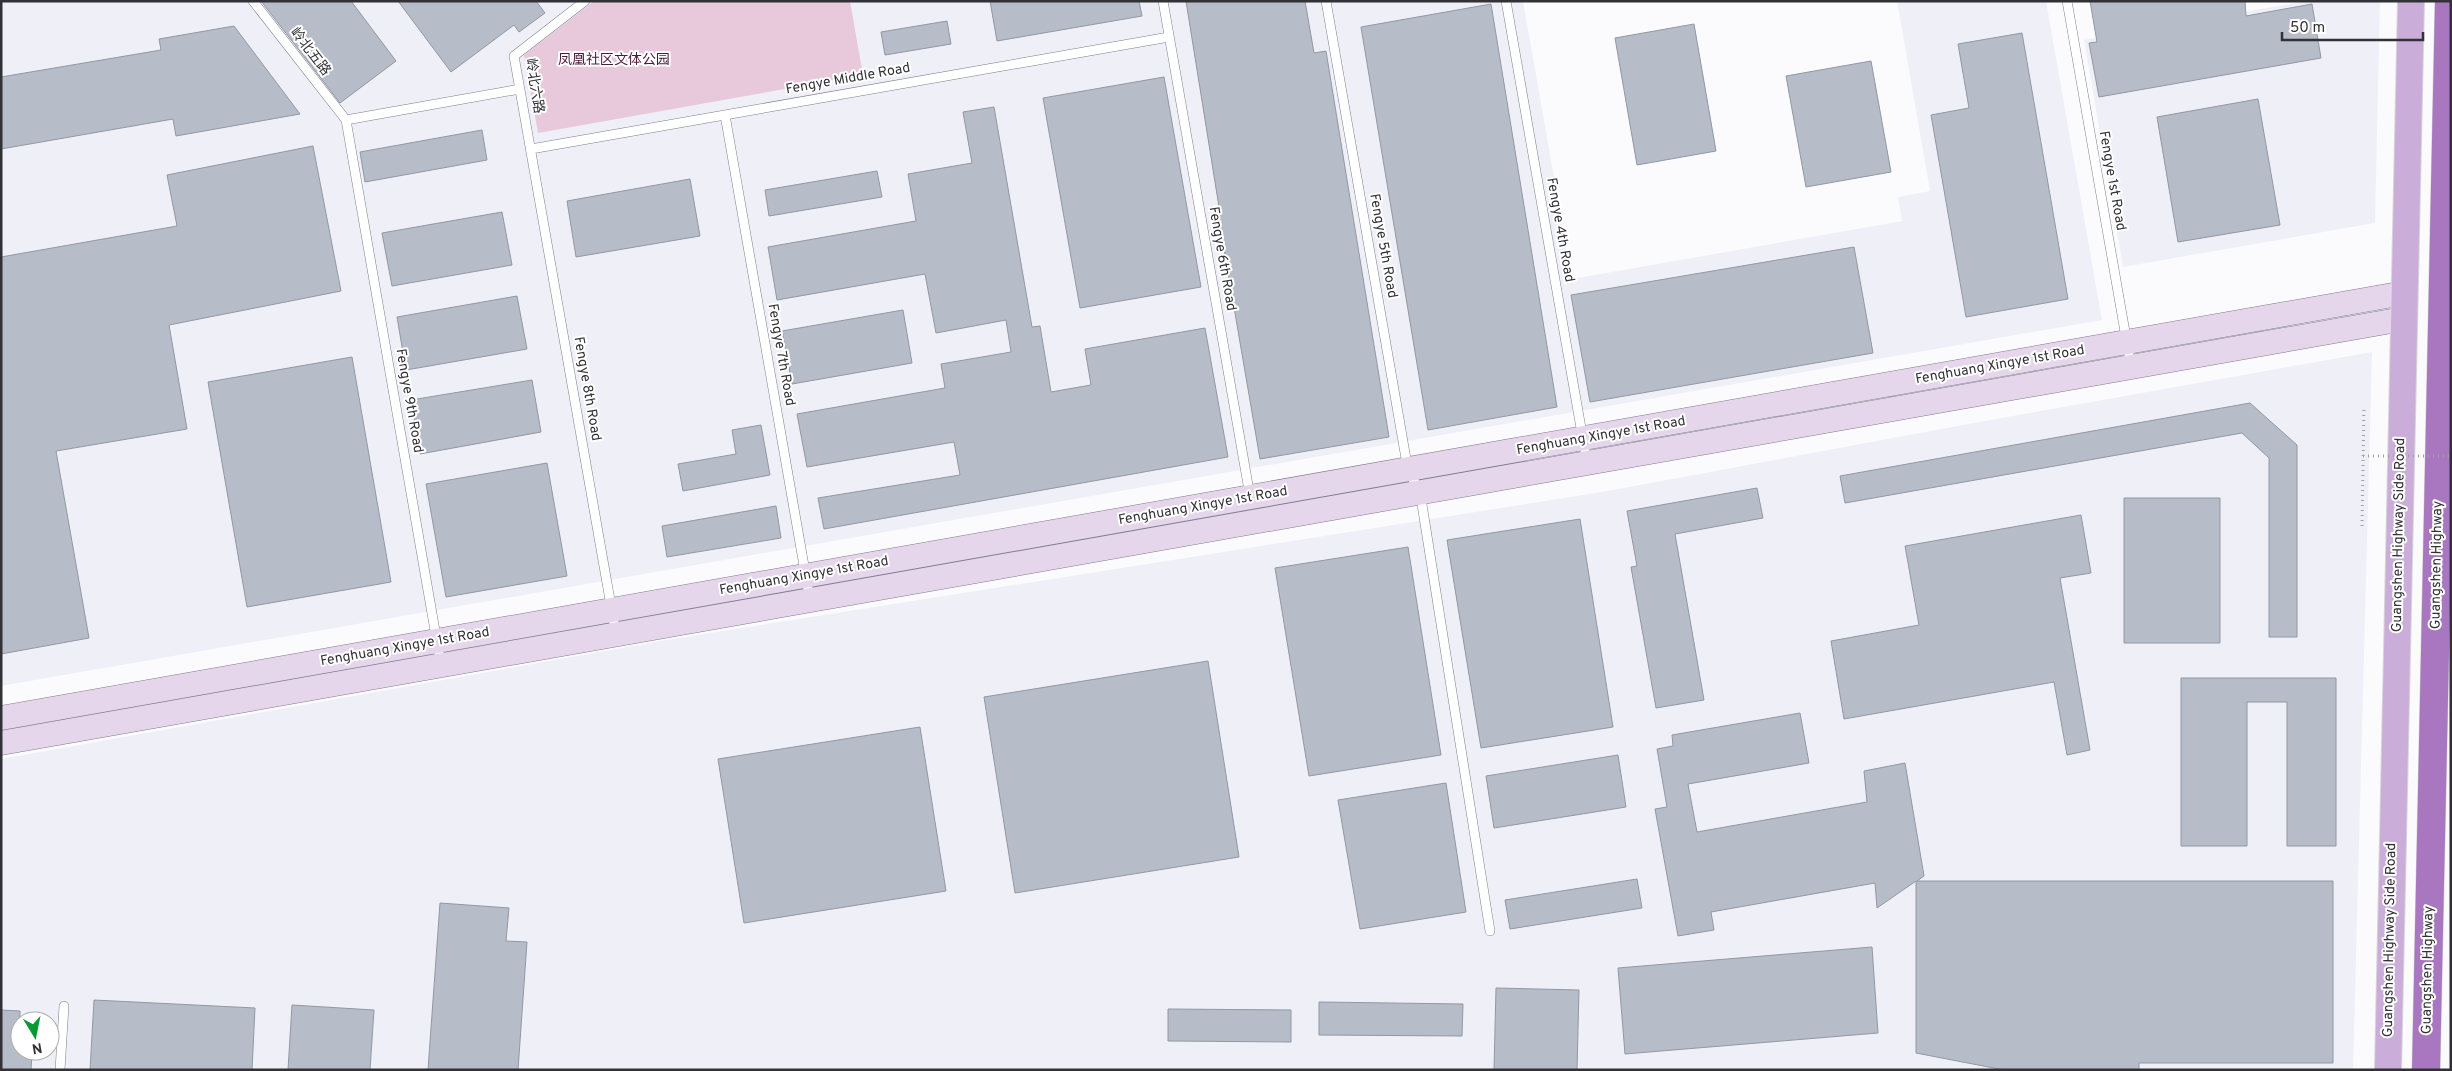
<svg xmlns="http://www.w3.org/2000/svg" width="2452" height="1071" viewBox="0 0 2452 1071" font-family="Overpass,'Noto Sans SC',sans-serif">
<rect width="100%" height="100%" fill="#fbfbfe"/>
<!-- built -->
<path fill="#efeff8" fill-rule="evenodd" d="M1,1H1523L1572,279L1902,221L1898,197L1930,191L1897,1H2046L2102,320L1,686Z
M2307,1H2380L2375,223L2123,267L2084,40Z
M2372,352L2353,1070H1V759L666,640L1602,492L1990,420ZM20,1021H50V1051H20Z"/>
<!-- green -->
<path fill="#e8c9db" d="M594,1H850L863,75L538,133L524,55Z"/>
<!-- building -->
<path fill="#b6bdc8" stroke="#9198a2" d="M261,1H351L396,61L340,103Z
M398,1H536L545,13L519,32L514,25L451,72Z
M990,1H1139L1142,16L997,41Z
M1186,1H1305L1314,53L1326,51L1389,437L1260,459L1217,208L1219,207Z
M2090,1H2245L2246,16L2312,4L2321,58L2099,97L2089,43L2097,42Z
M1491,4L1557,407L1428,430L1361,27Z
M947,21L951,44L885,55L881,32Z
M1694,24L1716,151L1637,165L1615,38Z
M234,26L300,114L176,136L173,119L1,149V77L161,50L159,39Z
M2022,33L2068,299L1966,317L1931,115L1969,108L1958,44Z
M1871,61L1891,172L1806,187L1786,76Z
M1164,77L1201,287L1080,308L1043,98Z
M2258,99L2280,225L2178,242L2157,117Z
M994,107L1032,327L1040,326L1051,392L1091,385L1085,349L1205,328L1228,457L824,529L818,498L960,475L954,442L807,467L797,414L945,388L941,364L1011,352L1006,320L936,333L925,274L777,300L768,247L916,221L908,174L972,163L963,112Z
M482,130L487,160L365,182L360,152Z
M313,146L341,291L169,325L187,429L56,451L89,638L1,654V257L177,226L167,175Z
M877,171L882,197L769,216L765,190Z
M690,179L700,236L576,257L567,201Z
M502,212L512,265L392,286L382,233Z
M1854,247L1873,353L1590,402L1571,295Z
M517,296L527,349L406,370L397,317Z
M903,310L912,363L792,384L782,331Z
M352,357L391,582L247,607L208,382Z
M532,380L541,432L420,454L411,400Z
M2250,403L2297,445V637H2269V458L2242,433L1845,503L1840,476Z
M761,425L770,475L683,491L678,464L736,454L732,430Z
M547,463L567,576L446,597L426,484Z
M1757,488L1763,518L1675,534L1704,700L1656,708L1631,567L1637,566L1627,511Z
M2124,498H2220V643H2124Z
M776,506L781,538L667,557L662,526Z
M2081,515L2091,573L2060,578L2090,750L2067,755L2054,682L1844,719L1831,641L1919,625L1905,546Z
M1580,519L1613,727L1481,748L1447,540Z
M1408,547L1441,755L1309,776L1275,568Z
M1208,661L1239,857L1015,893L984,697Z
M2181,678H2336V846H2287V702H2247V846H2181Z
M1800,713L1809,763L1688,784L1697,832L1867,802L1864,771L1905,763L1924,876L1917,881H2333V1063H2139V1070H2004L1916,1053V881L1877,908L1875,883L1711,912L1714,930L1678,936L1655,809L1667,807L1657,749L1673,746L1672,735Z
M920,727L946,891L744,923L718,759Z
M1618,755L1626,807L1494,828L1486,776Z
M1446,783L1466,912L1360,929L1338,800Z
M1637,879L1642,908L1510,929L1505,900Z
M440,903L509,908L506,941L527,942L518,1070H428Z
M1872,947L1878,1033L1625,1054L1618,968Z
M1496,988L1579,990L1577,1070H1494Z
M94,1000L255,1008L252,1070H90Z
M1319,1002L1463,1004L1462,1036L1319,1035Z
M292,1005L374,1010L370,1070H288Z
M1168,1009L1291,1010V1042L1168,1041Z
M1,1010L20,1011V1051H32L31,1070H1Z"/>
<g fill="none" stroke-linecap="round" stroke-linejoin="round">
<!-- lane casing -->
<g stroke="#7e7e8a" stroke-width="10">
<path id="lane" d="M253,1L346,120
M585,1L514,56L616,634
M1163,1L1250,496
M1326,1L1408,470L1420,492L1490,931
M1506,1L1587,462
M2067,1L2131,366
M725,115L810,600
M531,149L1169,37
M441,665L346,120L520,89
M60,1070L64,1006"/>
</g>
<!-- secondary casing -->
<g stroke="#7e7e8a" stroke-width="25">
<path id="secondary" d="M1,718L2404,293
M1,743L2403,319"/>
</g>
<!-- primary casing -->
<g stroke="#d6d6d7" stroke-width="28">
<path id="primary" d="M2388,1070L2411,1"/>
</g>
<!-- highway casing -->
<g stroke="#d6d6d7" stroke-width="29">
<path id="highway" d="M2426,1070L2449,1"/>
</g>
<!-- path -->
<path stroke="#a1a1a5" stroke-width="3" stroke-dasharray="1 4" stroke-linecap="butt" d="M2362,526L2364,407"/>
<!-- lane -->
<use href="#lane" stroke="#fff" stroke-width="9"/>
<!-- secondary -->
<use href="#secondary" stroke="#e5d6ec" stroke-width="24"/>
<!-- primary -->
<use href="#primary" stroke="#cbadd9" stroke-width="26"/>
<!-- highway -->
<use href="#highway" stroke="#a877bf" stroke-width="28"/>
<!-- path-bridge -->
<path stroke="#a1a1a5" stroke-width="3" stroke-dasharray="1 4" stroke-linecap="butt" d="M2363,456H2451"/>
</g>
<g text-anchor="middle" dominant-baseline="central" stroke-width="4" stroke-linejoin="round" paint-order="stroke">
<!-- street labels -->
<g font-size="14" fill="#313136" stroke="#fff">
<text transform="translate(310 52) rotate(52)">岭北五路</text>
<text transform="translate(848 79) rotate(-10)">Fengye Middle Road</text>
<text transform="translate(534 86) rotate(81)">岭北六路</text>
<text transform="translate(2112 181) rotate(80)">Fengye 1st Road</text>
<text transform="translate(1560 230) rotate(80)">Fengye 4th Road</text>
<text transform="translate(1383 246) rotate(80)">Fengye 5th Road</text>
<text transform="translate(1222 259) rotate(80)">Fengye 6th Road</text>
<text transform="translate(781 355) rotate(80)">Fengye 7th Road</text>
<text transform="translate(2000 365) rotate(-10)">Fenghuang Xingye 1st Road</text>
<text transform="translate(587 389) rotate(80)">Fengye 8th Road</text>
<text transform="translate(409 401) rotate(80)">Fengye 9th Road</text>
<text transform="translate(1601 436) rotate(-10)">Fenghuang Xingye 1st Road</text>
<text transform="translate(1203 506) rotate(-10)">Fenghuang Xingye 1st Road</text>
<text transform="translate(2399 535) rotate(-89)">Guangshen Highway Side Road</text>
<text transform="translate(2437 565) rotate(-89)">Guangshen Highway</text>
<text transform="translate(804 576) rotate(-10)">Fenghuang Xingye 1st Road</text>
<text transform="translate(405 647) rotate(-10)">Fenghuang Xingye 1st Road</text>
<text transform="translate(2390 940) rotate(-89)">Guangshen Highway Side Road</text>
<text transform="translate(2428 970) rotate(-89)">Guangshen Highway</text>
</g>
<!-- park labels -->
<g font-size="14" fill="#4b1b3b" stroke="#fff">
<text x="614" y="60">凤凰社区文体公园</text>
</g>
</g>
<!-- border -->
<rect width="2452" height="1071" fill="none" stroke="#313136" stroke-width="5"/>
<!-- north arrow -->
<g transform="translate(35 1036) rotate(170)"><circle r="24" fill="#ffffff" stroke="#adadaf"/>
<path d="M0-4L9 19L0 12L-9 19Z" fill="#069a33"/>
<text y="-8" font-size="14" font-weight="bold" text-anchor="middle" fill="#313136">N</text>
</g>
<!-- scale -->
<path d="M2282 32v8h141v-8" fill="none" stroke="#313136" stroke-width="2.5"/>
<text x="2290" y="32" font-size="15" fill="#313136" stroke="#ffffff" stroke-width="4" paint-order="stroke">50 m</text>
</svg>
